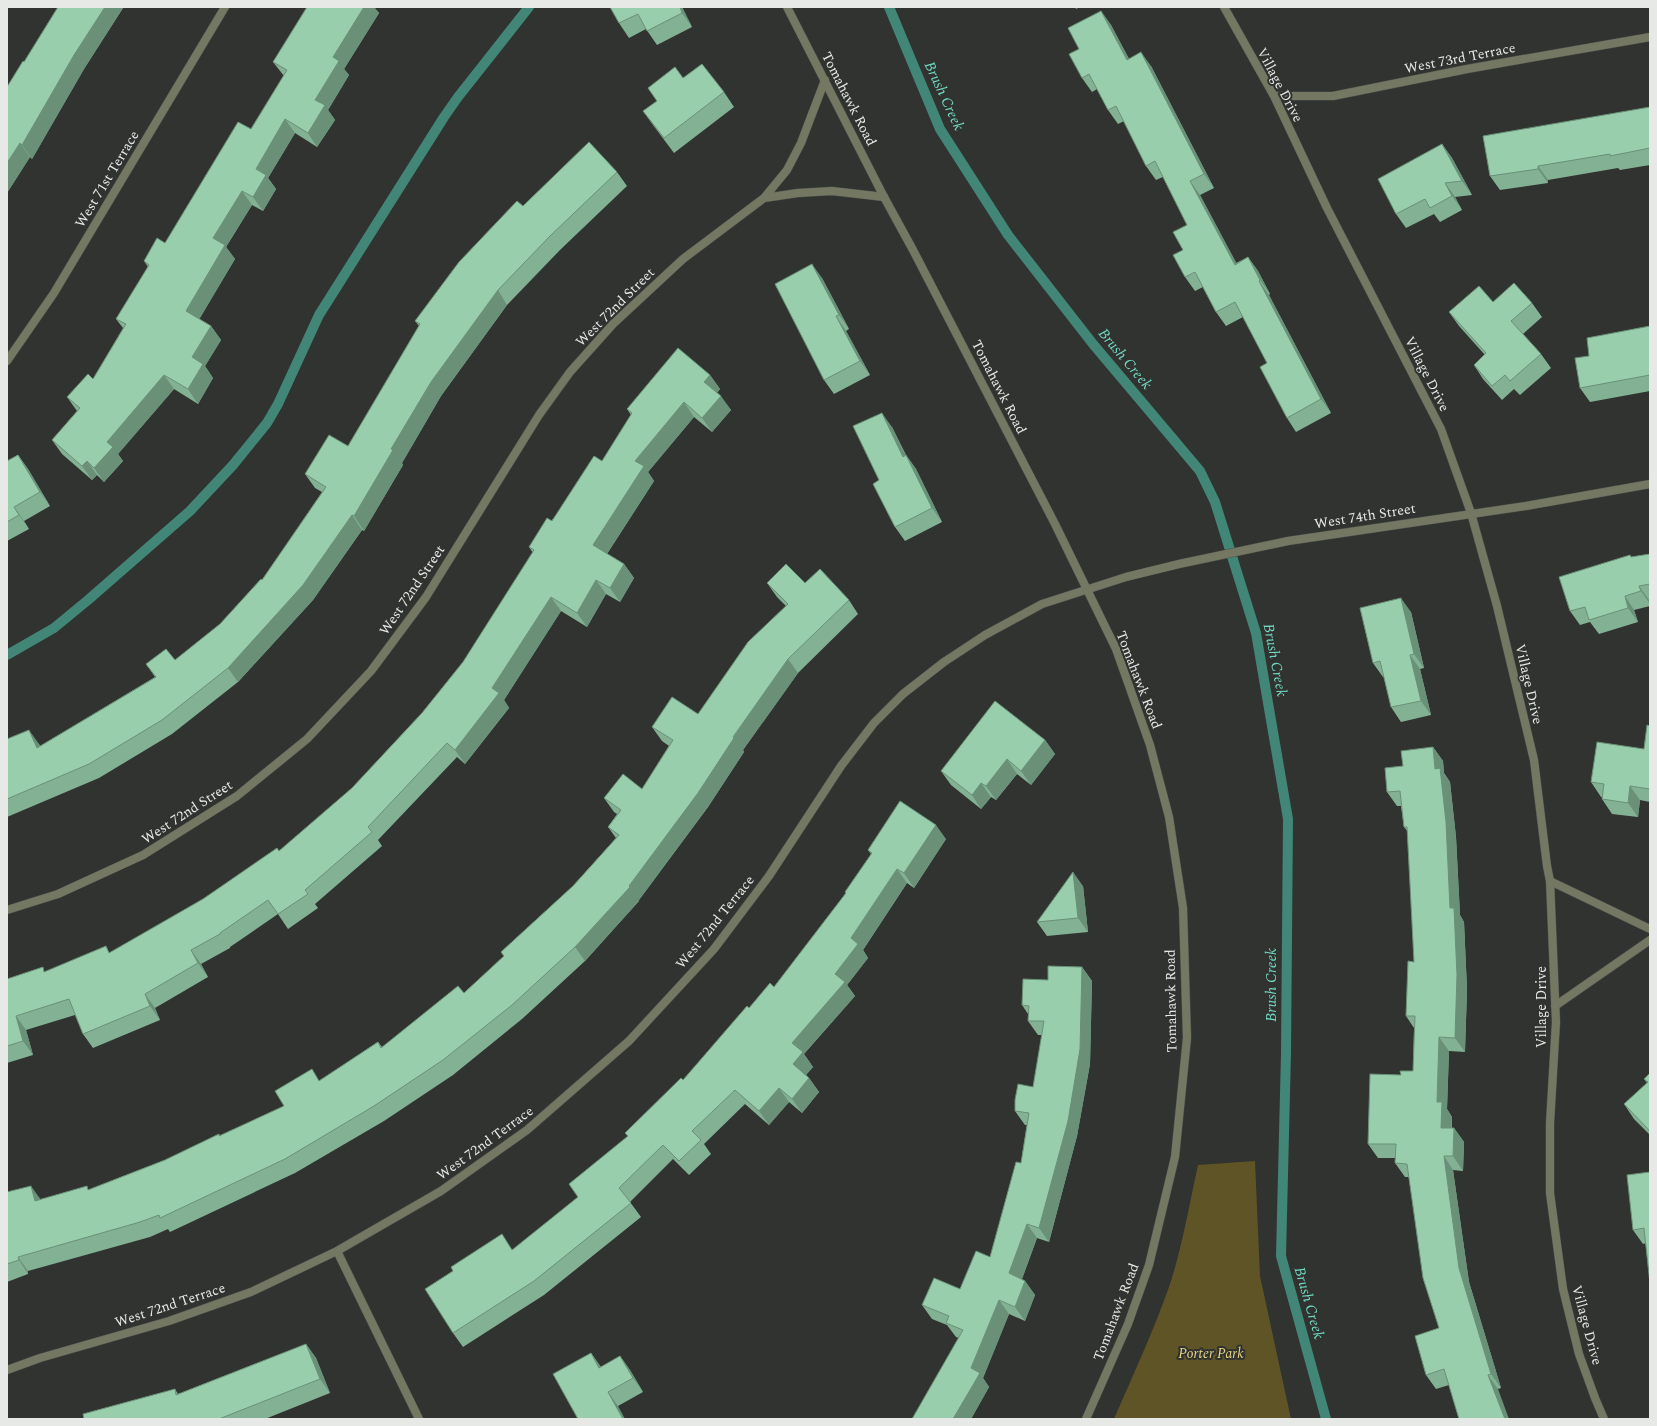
<svg xmlns="http://www.w3.org/2000/svg" width="1657" height="1426" viewBox="0 0 1657 1426" font-family="Spectral,serif">
<rect width="100%" height="100%" fill="#30332f"/>
<!-- green -->
<path fill="#5f5426" d="M1255,1161L1260,1276L1291,1419H1114C1133,1375 1153,1332 1169,1287C1182,1248 1189,1206 1198,1165Z"/>
<g fill="none" stroke-linecap="round" stroke-linejoin="round">
<!-- stream -->
<path stroke="#428677" stroke-width="10" d="M889,7L940,129L1008,235L1093,344L1200,471L1215,502L1256,633L1288,819L1286,1053L1281,1256L1326,1419
M7,655L54,628L88,600L190,511L233,465L267,423L278,404L319,315L444,117L458,97L529,7"/>
<!-- minor casing -->
<g stroke="#4d504c" stroke-width="9">
<path id="minor" d="M1224,7L1274,96L1327,208L1441,429L1471,513L1497,606L1534,760L1547,866L1550,881L1556,1022L1550,1123V1193L1563,1289L1579,1354L1595,1398L1604,1419
M1274,96H1333L1467,69L1650,37
M764,198L798,193L832,191L884,197
M7,361L54,293L225,7
M1550,881L1650,929
M7,910L58,894L143,855L237,796L307,739L371,671L426,597L539,415L570,372L613,324L683,259L764,198L787,170L801,143L825,80
M1555,1006L1650,940
M337,1251L419,1419
M7,1370L40,1358L169,1321L251,1292L337,1251L441,1191L527,1130L629,1041L714,949L769,876L841,766L874,723L903,694L944,662L985,635L1042,604L1126,577L1179,564L1288,541L1526,506L1650,484"/>
</g>
<!-- tertiary casing -->
<g stroke="#4d504c" stroke-width="9">
<path id="tertiary" d="M787,7L884,197L913,250L1055,524L1116,649L1150,745L1169,817L1183,908L1187,1038L1175,1157L1149,1265L1128,1324L1086,1419"/>
</g>
<!-- minor -->
<use href="#minor" stroke="#747862" stroke-width="8"/>
<!-- tertiary -->
<use href="#tertiary" stroke="#747862" stroke-width="8"/>
</g>
<!-- wall -->
<path fill="#83b194" d="M58,7H122L123,8L84,69L32,159L30,157L7,193V87L24,62Z
M306,7H374L379,13L344,69L349,75L328,110L335,120L317,147L295,133L268,178L276,189L263,211L252,205L226,247L235,259L199,319L211,326L221,340L205,366L213,378L198,404L174,389L118,454L123,461L104,482L97,475L92,480L62,454L52,440L77,411L67,397L93,379L123,328L116,319L148,267L144,261L165,243L251,129L284,76L273,62L307,8Z
M610,7H682L692,27L657,45L646,29L629,38L619,23Z
M1075,7H1080L1076,9Z
M1101,11L1111,25L1129,59L1151,66L1214,188L1200,195L1236,263L1248,257L1258,271L1270,294L1269,295L1331,413L1296,432L1287,418L1267,363L1243,317L1226,326L1216,312L1203,287L1195,291L1185,277L1183,250L1187,225L1163,177L1156,180L1146,166L1124,121L1118,124L1108,110L1097,89L1092,92L1082,78L1079,49Z
M683,78L724,92L734,107L674,153L653,125L643,111L657,101L648,88Z
M1650,107V165L1620,170L1618,168L1548,180V183L1500,190L1490,176Z
M1442,144L1452,158L1472,195L1455,197L1462,210L1440,222L1434,214L1406,228L1396,214Z
M617,172L627,186L560,250L507,305L441,396L402,463L403,465L364,531L362,530L313,600L238,682L172,734L99,778L7,817V739L39,744L40,746L155,677L146,664L175,660L220,624L262,580L322,492L315,488L305,474L348,446L419,326L415,321L523,206Z
M822,278L849,329L846,331L870,375L834,394L824,380Z
M1493,302L1532,303L1542,317L1523,334L1541,354L1551,368L1520,395L1514,389L1502,400L1483,379L1474,365L1485,355L1459,326L1449,312Z
M1650,326V391L1590,402L1580,388L1589,356Z
M710,375L720,389L717,393L731,410L712,432L694,417L648,472L654,481L607,554L624,564L634,578L620,602L606,594L587,627L561,611L504,700L509,708L465,764L457,757L378,840L382,846L315,904L318,908L288,929L278,914L230,947V948L201,964L208,977L155,1008L160,1020L93,1048L83,1034L75,1015L26,1030L33,1055L7,1063V979L46,972L111,952L203,899L279,851L352,788L422,713L463,662L533,553L529,547L602,461L631,415L627,409Z
M892,427L906,455L916,469L942,522L905,541L895,527L879,480Z
M18,455L28,469L50,506L24,521L29,529L7,541V461Z
M1650,554V600H1649L1650,606L1634,610L1638,622L1599,634L1590,622L1580,625L1570,611L1632,557Z
M767,583H805L849,600L858,614L798,673L743,750L744,752L708,807L639,900V901L585,961L522,1019L453,1075L384,1121L295,1173L170,1232L168,1229L150,1237L28,1271V1274L7,1282V1192L41,1199L90,1189L165,1160L219,1134L220,1136L284,1106L320,1080L378,1042L382,1047L464,993L504,956L501,952L573,886L616,838L608,827L617,814L614,812L604,798L642,789L669,746L662,741L652,727L698,714L786,606L777,597Z
M1411,612L1424,668L1420,669L1431,715L1401,722L1391,707L1384,677H1383L1373,663Z
M1650,726V802L1640,800L1638,817L1612,814L1602,799L1603,797H1601L1591,782L1644,749Z
M1045,740L1055,754L1031,785L1017,774L996,800L991,797L981,809L951,785L941,771Z
M1433,747L1443,761L1444,773L1450,782L1456,837L1460,915L1464,922L1467,989L1465,1052L1449,1051L1447,1109L1452,1117V1128H1454L1464,1142L1463,1171L1453,1170L1469,1282L1501,1388L1498,1389L1449,1385L1436,1389L1426,1375L1439,1328L1409,1177H1405L1395,1163V1158H1378L1368,1144L1401,1075L1413,1071L1414,1028L1406,1016L1414,962L1408,832L1404,827L1401,806H1397L1387,792L1403,766Z
M946,839L914,888L907,883L863,950L868,958L847,985L855,996L804,1054L813,1067L806,1075L809,1078L819,1092L802,1113L789,1102L769,1125L745,1104L704,1144L711,1154L689,1175L673,1159L630,1202L641,1217L544,1295L463,1347L453,1333L513,1250L578,1197L569,1184L628,1137L625,1133L683,1080L749,1008L774,987L846,893L845,892L871,854L868,850Z
M1083,886L1088,932L1047,936L1037,922Z
M1082,967L1092,981L1090,1064L1077,1136L1049,1242L1037,1238L1022,1279L1025,1281L1035,1295L1025,1321L1009,1314L983,1378L989,1387L971,1419L959,1338L956,1337L947,1325L932,1319L922,1305L960,1289L990,1257L1021,1163L1027,1125H1025L1015,1111L1033,1087L1042,1035H1038L1028,1021V1014L1022,1005L1048,980Z
M1650,1073V1135L1634,1119L1624,1104L1647,1083L1644,1079Z
M1650,1172L1646,1243L1643,1244L1633,1230Z
M306,1344L316,1358L330,1393L265,1419H84L175,1389L178,1394Z
M591,1353L601,1367L620,1356L630,1370L643,1392L618,1406L578,1419Z"/>
<!-- shaded-wall -->
<path fill="#6a9078" d="M105,7H122L123,8L84,69L32,159L22,145L74,55Z
M364,7H374L379,13L344,69L349,75L328,110L335,120L317,147L308,133L315,100L333,57Z
M680,7H682L692,27L682,13Z
M1101,11L1111,25L1137,74L1127,60Z
M1141,52L1151,66L1214,188L1204,174Z
M285,119L295,133L268,178L276,189L263,211L253,197L256,169Z
M20,143L30,157L7,193V163Z
M1442,144L1452,158L1472,195L1462,181Z
M1538,166L1548,180V183L1538,169Z
M1190,181L1200,195L1245,279L1235,265Z
M1445,183L1455,197L1462,210L1452,196Z
M242,191L252,205L226,247L235,259L196,325L186,311L213,238Z
M1248,257L1258,271L1270,294L1260,280Z
M812,264L822,278L849,329L839,315Z
M1259,281L1269,295L1331,413L1321,399Z
M498,290L507,305L441,396L402,463L403,465L364,531L354,516L391,449L431,382Z
M836,316L846,331L870,375L860,361Z
M211,326L221,340L205,366L213,378L198,404L188,389L192,357Z
M164,375L174,389L118,454L123,461L104,482L94,468L107,442Z
M710,375L720,389L714,396L704,382Z
M721,396L731,410L712,432L702,418Z
M684,402L694,417L648,472L654,481L603,560L593,545L635,461Z
M882,413L892,427L913,471L903,457Z
M18,455L28,469L50,506L40,492Z
M906,455L916,469L942,522L932,508Z
M87,461L97,475L92,480L82,466Z
M14,507L24,521L29,529L19,515Z
M352,515L362,530L313,600L238,682L228,668Z
M624,564L634,578L620,602L610,588Z
M596,580L606,594L587,627L577,613Z
M1639,586L1649,600L1650,604L1641,591Z
M1625,596L1634,610L1638,622L1628,608Z
M551,597L561,611L504,700L509,708L465,764L455,750L492,688Z
M1401,598L1411,612L1424,668L1414,654Z
M1410,655L1420,669L1431,715L1421,701Z
M788,659L798,673L743,750L744,752L708,807L639,900V901L585,961L575,947L629,886Z
M29,730L39,744L47,762L37,748Z
M1045,740L1055,754L1031,785L1021,771Z
M1433,747L1443,761L1444,773L1450,782L1456,837L1460,915L1464,922L1467,989L1465,1052L1455,1038L1450,908Z
M1007,759L1017,774L996,800L986,786Z
M981,783L991,797L981,809L972,795Z
M1630,786L1640,800L1638,817L1628,803Z
M936,825L946,839L914,888L904,873Z
M897,869L907,883L863,950L868,958L847,985L855,996L804,1054L813,1067L803,1078L793,1064L792,1043L835,974L851,938Z
M1073,872L1083,886L1088,932L1078,918Z
M191,950L201,964L208,977L198,963Z
M1082,967L1092,981L1090,1064L1077,1136L1049,1242L1039,1228Z
M145,994L155,1008L160,1020L150,1006Z
M16,1016L26,1030L33,1055L23,1041Z
M1439,1037L1449,1051L1447,1109L1452,1117L1451,1142L1441,1128L1437,1102Z
M809,1078L819,1092L802,1113L792,1099Z
M779,1088L789,1102L769,1125L759,1111Z
M1454,1128L1464,1142L1463,1171L1453,1156Z
M1444,1156L1453,1170L1469,1282L1501,1388L1491,1374L1459,1268Z
M31,1186L41,1200L35,1201Z
M1027,1224L1037,1238L1019,1287L1009,1273Z
M18,1257L28,1271V1274L19,1260Z
M1025,1281L1035,1295L1025,1321L1015,1307Z
M999,1300L1009,1314L983,1378L989,1387L971,1419H953L971,1368Z
M306,1344L316,1358L330,1393L320,1379Z
M591,1353L601,1367L599,1368Z
M620,1356L630,1370L643,1392L633,1378Z
M1488,1375L1498,1389L1509,1419H1505Z
M608,1392L618,1406L625,1419H623Z"/>
<!-- building -->
<path fill="#98ceac" stroke="#6a9078" d="M58,7H105L74,55L22,145L20,143L7,163V87L23,61L24,62Z
M307,7H364L333,57L339,61L315,100L325,105L308,133L285,119L256,169L266,175L253,197L242,191L213,238L225,245L186,311L211,326L192,357L203,364L188,389L164,375L107,442L113,447L94,468L87,461L82,466L52,440L80,408L67,397L88,374L93,379L126,324L116,319L149,265L144,261L157,238L165,243L238,122L251,129L287,70L273,62Z
M610,7H680L682,13L647,31L638,14L619,23Z
M1101,11L1127,60L1141,52L1204,174L1190,181L1235,265L1248,257L1260,280L1259,281L1321,399L1287,418L1260,367L1267,363L1235,302L1216,312L1195,272L1185,277L1173,255L1183,250L1173,232L1187,225L1155,161L1146,166L1116,106L1108,110L1089,74L1082,78L1069,54L1079,49L1068,28Z
M702,64L724,92L664,138L643,111L657,101L648,88L675,67L683,78Z
M1650,107V148L1610,156V154L1538,166V169L1490,176L1483,136Z
M589,142L617,172L550,236L498,290L431,382L391,449L393,450L354,516L352,515L303,585L228,668L162,720L89,764L7,799V739L29,730L37,748L156,677L146,664L166,649L175,660L220,624L261,579L262,580L326,487L305,474L329,435L348,446L420,324L415,321L459,262L517,201L523,206Z
M1442,144L1462,181L1445,183L1452,196L1430,208L1425,199L1396,214L1378,179Z
M812,264L839,315L836,316L860,361L824,380L775,284Z
M1514,283L1532,303L1511,321L1541,354L1510,381L1505,375L1492,386L1474,365L1486,353L1449,312L1479,286L1493,302Z
M1650,326V375L1580,388L1575,358L1589,356L1587,338Z
M678,348L710,375L704,382L721,396L702,418L684,402L635,461L644,466L593,545L624,564L610,588L596,580L577,613L551,597L492,688L499,693L455,750L447,743L368,827L372,832L305,890L308,894L278,914L268,900L220,933V934L191,950L198,963L145,994L150,1006L83,1034L69,999L16,1016L23,1041L7,1046V979L43,967L44,972L106,946L109,953L203,899L277,848L279,851L352,788L422,713L463,662L534,550L529,547L547,518L552,521L594,456L602,461L632,413L627,409Z
M882,413L903,457L906,455L932,508L895,527L873,484L879,480L853,426Z
M18,455L40,492L14,507L19,515L7,522V461Z
M1650,554V584L1639,586L1641,591L1625,596L1628,608L1589,620L1585,607L1570,611L1559,577L1630,555L1631,557Z
M786,564L805,583L820,569L849,600L788,659L733,737L734,738L698,793L629,886L630,887L575,947L512,1005L443,1060L374,1106L285,1159L160,1218L159,1215L140,1222L18,1257L19,1260L7,1264V1192L31,1186L35,1201L87,1186L88,1190L165,1160L219,1134V1136L284,1106L275,1091L312,1069L319,1081L378,1042L381,1048L458,986L464,993L504,956L501,952L573,886L619,835L608,827L621,810L604,798L623,774L642,789L673,740L652,727L672,697L698,714L748,642L788,604L767,583Z
M1401,598L1414,654L1410,655L1421,701L1391,707L1380,661L1373,663L1360,608Z
M995,701L1045,740L1021,771L1007,759L986,786L981,783L972,795L941,771Z
M1647,725L1650,726V789L1630,786L1628,803L1602,799L1604,784L1591,782L1597,742L1644,749Z
M1433,747L1435,769L1440,768L1446,822L1450,908H1454L1457,975L1455,1038L1439,1037L1437,1102H1442L1441,1128H1454L1453,1156H1444L1459,1268L1491,1374L1488,1375L1505,1419H1459L1444,1369L1426,1375L1415,1336L1439,1328L1423,1278L1407,1164L1395,1163L1396,1144H1368L1370,1074L1401,1075L1400,1071H1413L1415,1016H1406L1408,961L1414,962L1407,827H1404L1400,791L1387,792L1385,768L1403,766L1401,751Z
M900,801L936,825L904,873L897,869L851,938L858,944L835,974L845,982L792,1043L803,1052L793,1064L809,1078L792,1099L779,1088L759,1111L735,1090L692,1131L701,1140L679,1161L663,1145L619,1188L631,1203L534,1281L453,1333L425,1289L453,1271L451,1267L502,1234L512,1250L578,1197L569,1184L628,1136L625,1133L681,1078L683,1080L747,1006L749,1008L770,983L774,987L846,893L845,892L872,853L868,850Z
M1073,872L1078,918L1037,922Z
M1048,966L1082,967L1080,1049L1068,1121L1039,1228L1027,1224L1009,1273L1025,1281L1015,1307L999,1300L971,1368L980,1373L953,1419H912L963,1330L946,1323L949,1316L922,1305L934,1278L960,1289L976,1251L990,1257L1016,1162L1021,1163L1029,1113L1015,1111V1100L1018,1084L1033,1087L1044,1021H1028L1029,1006L1022,1005L1023,979L1048,980Z
M1650,1073V1131L1624,1104L1648,1082L1644,1079Z
M1650,1172V1284L1644,1228L1633,1230L1627,1175Z
M306,1344L320,1379L219,1419H84L83,1414L175,1389L176,1395Z
M591,1353L599,1368L620,1356L633,1378L608,1392L623,1419H578L553,1374Z"/>
<g text-anchor="middle" dominant-baseline="central" stroke-width="4" stroke-linejoin="round" paint-order="stroke">
<!-- street labels -->
<g font-size="14" fill="#e7e9e7" stroke="#30332f">
<text transform="translate(1460 58) rotate(-11)">West 73rd Terrace</text>
<text transform="translate(1280 85) rotate(62)">Village Drive</text>
<text transform="translate(849 99) rotate(63)">Tomahawk Road</text>
<text transform="translate(107 179) rotate(-59)">West 71st Terrace</text>
<text transform="translate(615 307) rotate(-45)">West 72nd Street</text>
<text transform="translate(1427 374) rotate(63)">Village Drive</text>
<text transform="translate(999 387) rotate(63)">Tomahawk Road</text>
<text transform="translate(1365 516) rotate(-9)">West 74th Street</text>
<text transform="translate(412 590) rotate(-56)">West 72nd Street</text>
<text transform="translate(1139 680) rotate(69)">Tomahawk Road</text>
<text transform="translate(1529 684) rotate(77)">Village Drive</text>
<text transform="translate(187 812) rotate(-33)">West 72nd Street</text>
<text transform="translate(715 922) rotate(-51)">West 72nd Terrace</text>
<text transform="translate(1171 1001) rotate(-91)">Tomahawk Road</text>
<text transform="translate(1541 1007) rotate(-90)">Village Drive</text>
<text transform="translate(485 1143) rotate(-36)">West 72nd Terrace</text>
<text transform="translate(170 1305) rotate(-18)">West 72nd Terrace</text>
<text transform="translate(1116 1312) rotate(-69)">Tomahawk Road</text>
<text transform="translate(1587 1325) rotate(75)">Village Drive</text>
</g>
<!-- park labels -->
<g font-size="14" font-style="italic" fill="#e8d483" stroke="#30332f">
<text x="1211" y="1353">Porter Park</text>
</g>
<!-- water labels -->
<g font-size="15" font-style="italic" fill="#71d9c3" stroke="#30332f">
<text transform="translate(944 96) rotate(65)">Brush Creek</text>
<text transform="translate(1125 359) rotate(50)">Brush Creek</text>
<text transform="translate(1275 660) rotate(79)">Brush Creek</text>
<text transform="translate(1271 985) rotate(-90)">Brush Creek</text>
<text transform="translate(1309 1303) rotate(74)">Brush Creek</text>
</g>
</g>
<!-- border -->
<rect width="1657" height="1426" fill="none" stroke="#e7e9e7" stroke-width="16"/>
</svg>
